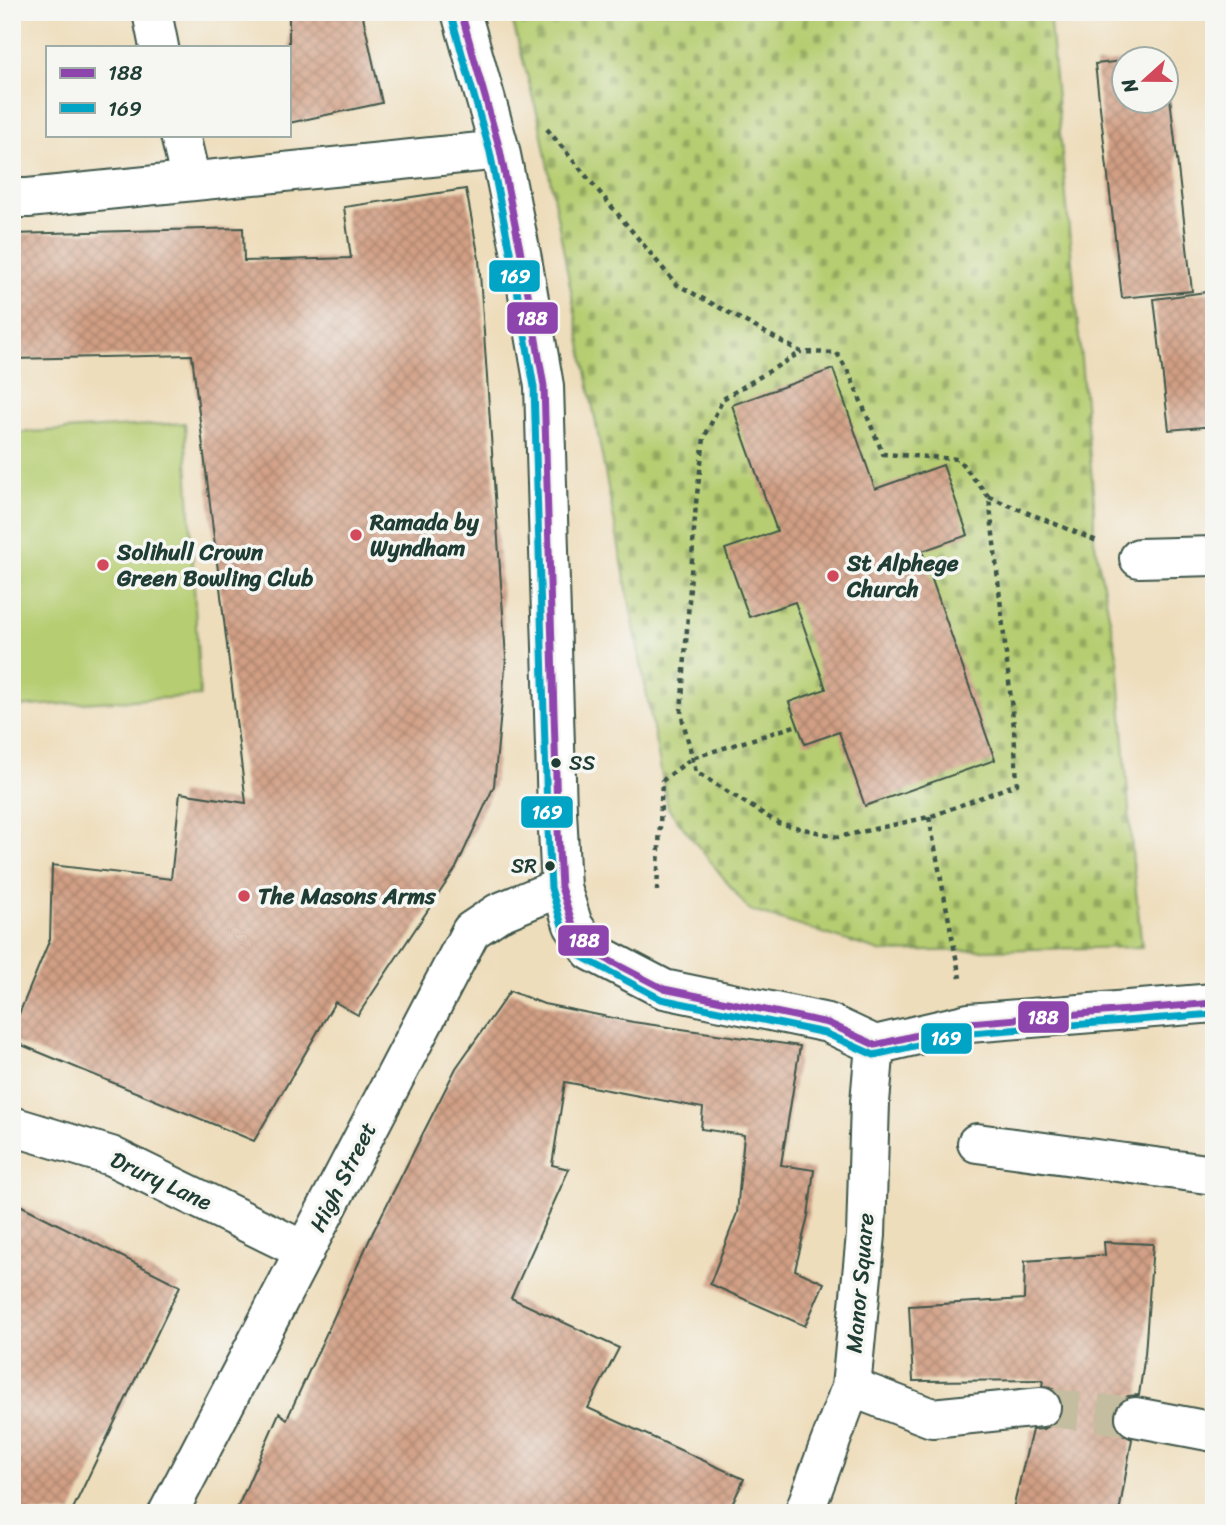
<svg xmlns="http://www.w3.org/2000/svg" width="1226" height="1525" viewBox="0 0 1226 1525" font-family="Sriracha,sans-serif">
<defs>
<pattern id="cemetery-stones" width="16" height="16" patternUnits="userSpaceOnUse" patternTransform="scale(1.75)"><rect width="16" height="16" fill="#b6cd71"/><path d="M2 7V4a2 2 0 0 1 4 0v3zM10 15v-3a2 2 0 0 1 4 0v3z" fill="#93a85e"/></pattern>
<pattern id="building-cross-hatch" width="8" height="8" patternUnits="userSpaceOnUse" patternTransform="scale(1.75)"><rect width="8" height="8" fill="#d29f84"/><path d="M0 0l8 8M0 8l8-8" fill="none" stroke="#aa836d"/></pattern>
</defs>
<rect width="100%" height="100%" fill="#f6f6f2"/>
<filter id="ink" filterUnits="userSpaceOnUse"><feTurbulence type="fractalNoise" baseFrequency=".0143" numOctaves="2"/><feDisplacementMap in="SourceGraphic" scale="14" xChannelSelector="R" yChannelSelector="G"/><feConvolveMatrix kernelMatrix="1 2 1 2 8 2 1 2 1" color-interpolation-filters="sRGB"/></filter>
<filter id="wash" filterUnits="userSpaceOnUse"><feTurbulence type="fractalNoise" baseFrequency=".00686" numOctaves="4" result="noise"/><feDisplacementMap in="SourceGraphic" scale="28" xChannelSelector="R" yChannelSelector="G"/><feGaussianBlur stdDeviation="1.57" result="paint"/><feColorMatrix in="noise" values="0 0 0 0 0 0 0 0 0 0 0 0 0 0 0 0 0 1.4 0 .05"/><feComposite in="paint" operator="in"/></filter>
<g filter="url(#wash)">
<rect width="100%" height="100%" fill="#edb"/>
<!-- cemetery -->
<path fill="url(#cemetery-stones)" stroke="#6a8552" stroke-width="2" d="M510,12H1049L1094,501V539L1118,660L1133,864L1142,947L883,952L749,910L668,808L539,120Z"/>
<!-- pitch -->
<path fill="#b6cd71" stroke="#6a8552" stroke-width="2" d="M185,423L200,696L12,707V433Z"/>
<g id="blocks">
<!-- building -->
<path fill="url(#building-cross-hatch)" d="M289,12H362L382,103L289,123Z
M1124,61V102H1166V62L1192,291L1122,298L1095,64Z
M466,189L479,259L506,658L494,786L456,868L358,1015L335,1002L254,1141L12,1041V1031L50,939L52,865L171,879L180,793L246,803L192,355L12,359V234L243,228L244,261L351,258L344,207Z
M1214,291V426L1169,430L1154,299Z
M833,369L875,489L943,465L968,535L922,551L995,760L865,806L839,732L805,744L789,702L826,689L795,602L749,617L725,549L777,531L732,405Z
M510,991L544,1004L633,1022L800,1046L781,1165L814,1170L808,1216L795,1270L824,1283L805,1326L710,1284L737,1213L744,1135L701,1129L703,1108L565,1082L552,1165L569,1169L511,1298L619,1348L588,1408L744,1479L728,1513H235L279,1413L287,1419L373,1232L456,1068Z
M12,1201L180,1286L71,1513H12Z
M1104,1242L1153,1244L1145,1354L1139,1395L1128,1396L1119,1402L1113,1414L1114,1424L1120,1433L1132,1439L1119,1513H1012L1032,1430L1043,1429L1053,1425L1061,1417L1063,1405L1059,1395L1051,1387L1042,1386L1043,1380L913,1381L909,1306L1024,1299L1025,1261L1105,1255Z"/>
</g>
</g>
<g filter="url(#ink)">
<use href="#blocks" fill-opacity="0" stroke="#3e5548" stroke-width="2"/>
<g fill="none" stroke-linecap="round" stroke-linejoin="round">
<!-- minor-tunnel -->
<path stroke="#c5bda0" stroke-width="38" stroke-dasharray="38 19" stroke-linecap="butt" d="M1041,1407L1135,1417"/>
<!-- minor casing -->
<g stroke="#3e5548" stroke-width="42">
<path id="minor" d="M152,12L159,47
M461,12L500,150L522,259L544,386L557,811L561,887L573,925L591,951L664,989L828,1023L875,1045
M180,135L191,181
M12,198H28L500,150
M1139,558L1214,556
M875,1045L969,1023L1214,1003
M12,1126L111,1156L305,1251
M977,1143L1214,1175
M851,1387L932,1418L1041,1407
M1135,1417L1214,1432
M168,1513L471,931L498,913L561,887
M804,1513L851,1387L866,1235L870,1102L875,1045"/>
</g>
<!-- path -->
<path stroke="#3e5548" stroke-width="4.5" stroke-dasharray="5 5" stroke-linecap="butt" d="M547,129L676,284L801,352L837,353L849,373L883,454L958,459L989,497L1014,728L1017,784L929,817L838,837L778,823L696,772L681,713L696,503L704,438L723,399L801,352
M989,497L1097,541
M929,817L960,978
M657,891L662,781L692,758L798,725"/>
<!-- minor -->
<use href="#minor" stroke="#fff" stroke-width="38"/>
<!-- bus-1 casing -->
<g stroke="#f6f6f2" stroke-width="12">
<path id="bus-1" d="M461,12L500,150L522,259L544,386L557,811L561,887L573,925L591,951L664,989L828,1023L875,1045
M875,1045L969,1023L1214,1003"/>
</g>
<!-- bus-2 casing -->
<g stroke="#f6f6f2" stroke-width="12">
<path id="bus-2" d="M451,15L490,152L512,261L534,387L547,811L551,888L563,929L582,957L661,999L825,1033L874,1055L971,1033L1214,1014"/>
</g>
<!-- bus-1 -->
<use href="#bus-1" stroke="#8e44ad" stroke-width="7"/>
<!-- bus-2 -->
<use href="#bus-2" stroke="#02a4c6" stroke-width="7"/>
</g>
</g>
<!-- markers -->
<g fill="#d1495b" stroke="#f6f6f2" stroke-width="2.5">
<circle cx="356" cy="535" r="7"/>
<circle cx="103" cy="565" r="7"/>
<circle cx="833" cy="576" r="7"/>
<circle cx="244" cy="896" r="7"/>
</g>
<g fill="#1f3d34" stroke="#f6f6f2" stroke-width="2.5">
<circle cx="556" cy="763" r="6"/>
<circle cx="550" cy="866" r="6"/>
</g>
<g text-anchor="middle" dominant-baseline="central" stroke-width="7" stroke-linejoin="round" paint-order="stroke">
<!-- bus labels -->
<g font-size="21" fill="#1f3d34" stroke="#f6f6f2" text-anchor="start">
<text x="569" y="763">SS</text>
<text x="537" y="866" text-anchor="end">SR</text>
</g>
<!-- poi labels -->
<g font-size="23" font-weight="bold" fill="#1f3d34" stroke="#f6f6f2" text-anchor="start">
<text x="370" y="522">Ramada by<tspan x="370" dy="26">Wyndham</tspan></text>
<text x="117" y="552">Solihull Crown<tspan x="117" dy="26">Green Bowling Club</tspan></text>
<text x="847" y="563">St Alphege<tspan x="847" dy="26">Church</tspan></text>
<text x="258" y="896">The Masons Arms</text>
</g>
<!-- street labels -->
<g font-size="23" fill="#1f3d34" stroke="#f6f6f2">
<text transform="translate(343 1177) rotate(-63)">High Street</text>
<text transform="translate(161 1181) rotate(25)">Drury Lane</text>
<text transform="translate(860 1283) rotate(-85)">Manor Square</text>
</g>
</g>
<g stroke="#f6f6f2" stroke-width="2.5">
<rect x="488" y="259" width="53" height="34" rx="7" fill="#02a4c6"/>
<rect x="506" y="301" width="53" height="34" rx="7" fill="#8e44ad"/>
<rect x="520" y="795" width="54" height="34" rx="7" fill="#02a4c6"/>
<rect x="557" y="924" width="53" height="33" rx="7" fill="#8e44ad"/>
<rect x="1017" y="1000" width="53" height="34" rx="7" fill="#8e44ad"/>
<rect x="920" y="1022" width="53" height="33" rx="7" fill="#02a4c6"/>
</g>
<g font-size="19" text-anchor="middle" font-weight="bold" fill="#fff">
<text x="515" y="283">169</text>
<text x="532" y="325">188</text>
<text x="547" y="819">169</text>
<text x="584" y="947">188</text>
<text x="1043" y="1024">188</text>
<text x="946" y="1045">169</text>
</g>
<!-- margin -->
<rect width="1226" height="1525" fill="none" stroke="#f6f6f2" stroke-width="42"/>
<!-- legend -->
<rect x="46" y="46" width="245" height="91" fill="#f6f6f2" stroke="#a0aca6" stroke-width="2"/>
<rect x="60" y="68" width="35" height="10" fill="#8e44ad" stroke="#a0aca6" stroke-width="2"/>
<text x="108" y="80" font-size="21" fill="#1f3d34">188</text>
<rect x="60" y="103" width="35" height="10" fill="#02a4c6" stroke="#a0aca6" stroke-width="2"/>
<text x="108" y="116" font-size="21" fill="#1f3d34">169</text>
<!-- north arrow -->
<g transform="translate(1145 80) rotate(249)"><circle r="33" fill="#f6f6f2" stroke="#a0aca6" stroke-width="2"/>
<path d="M0-5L12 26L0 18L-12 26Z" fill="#d1495b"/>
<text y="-10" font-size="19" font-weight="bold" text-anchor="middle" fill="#1f3d34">N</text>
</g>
</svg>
